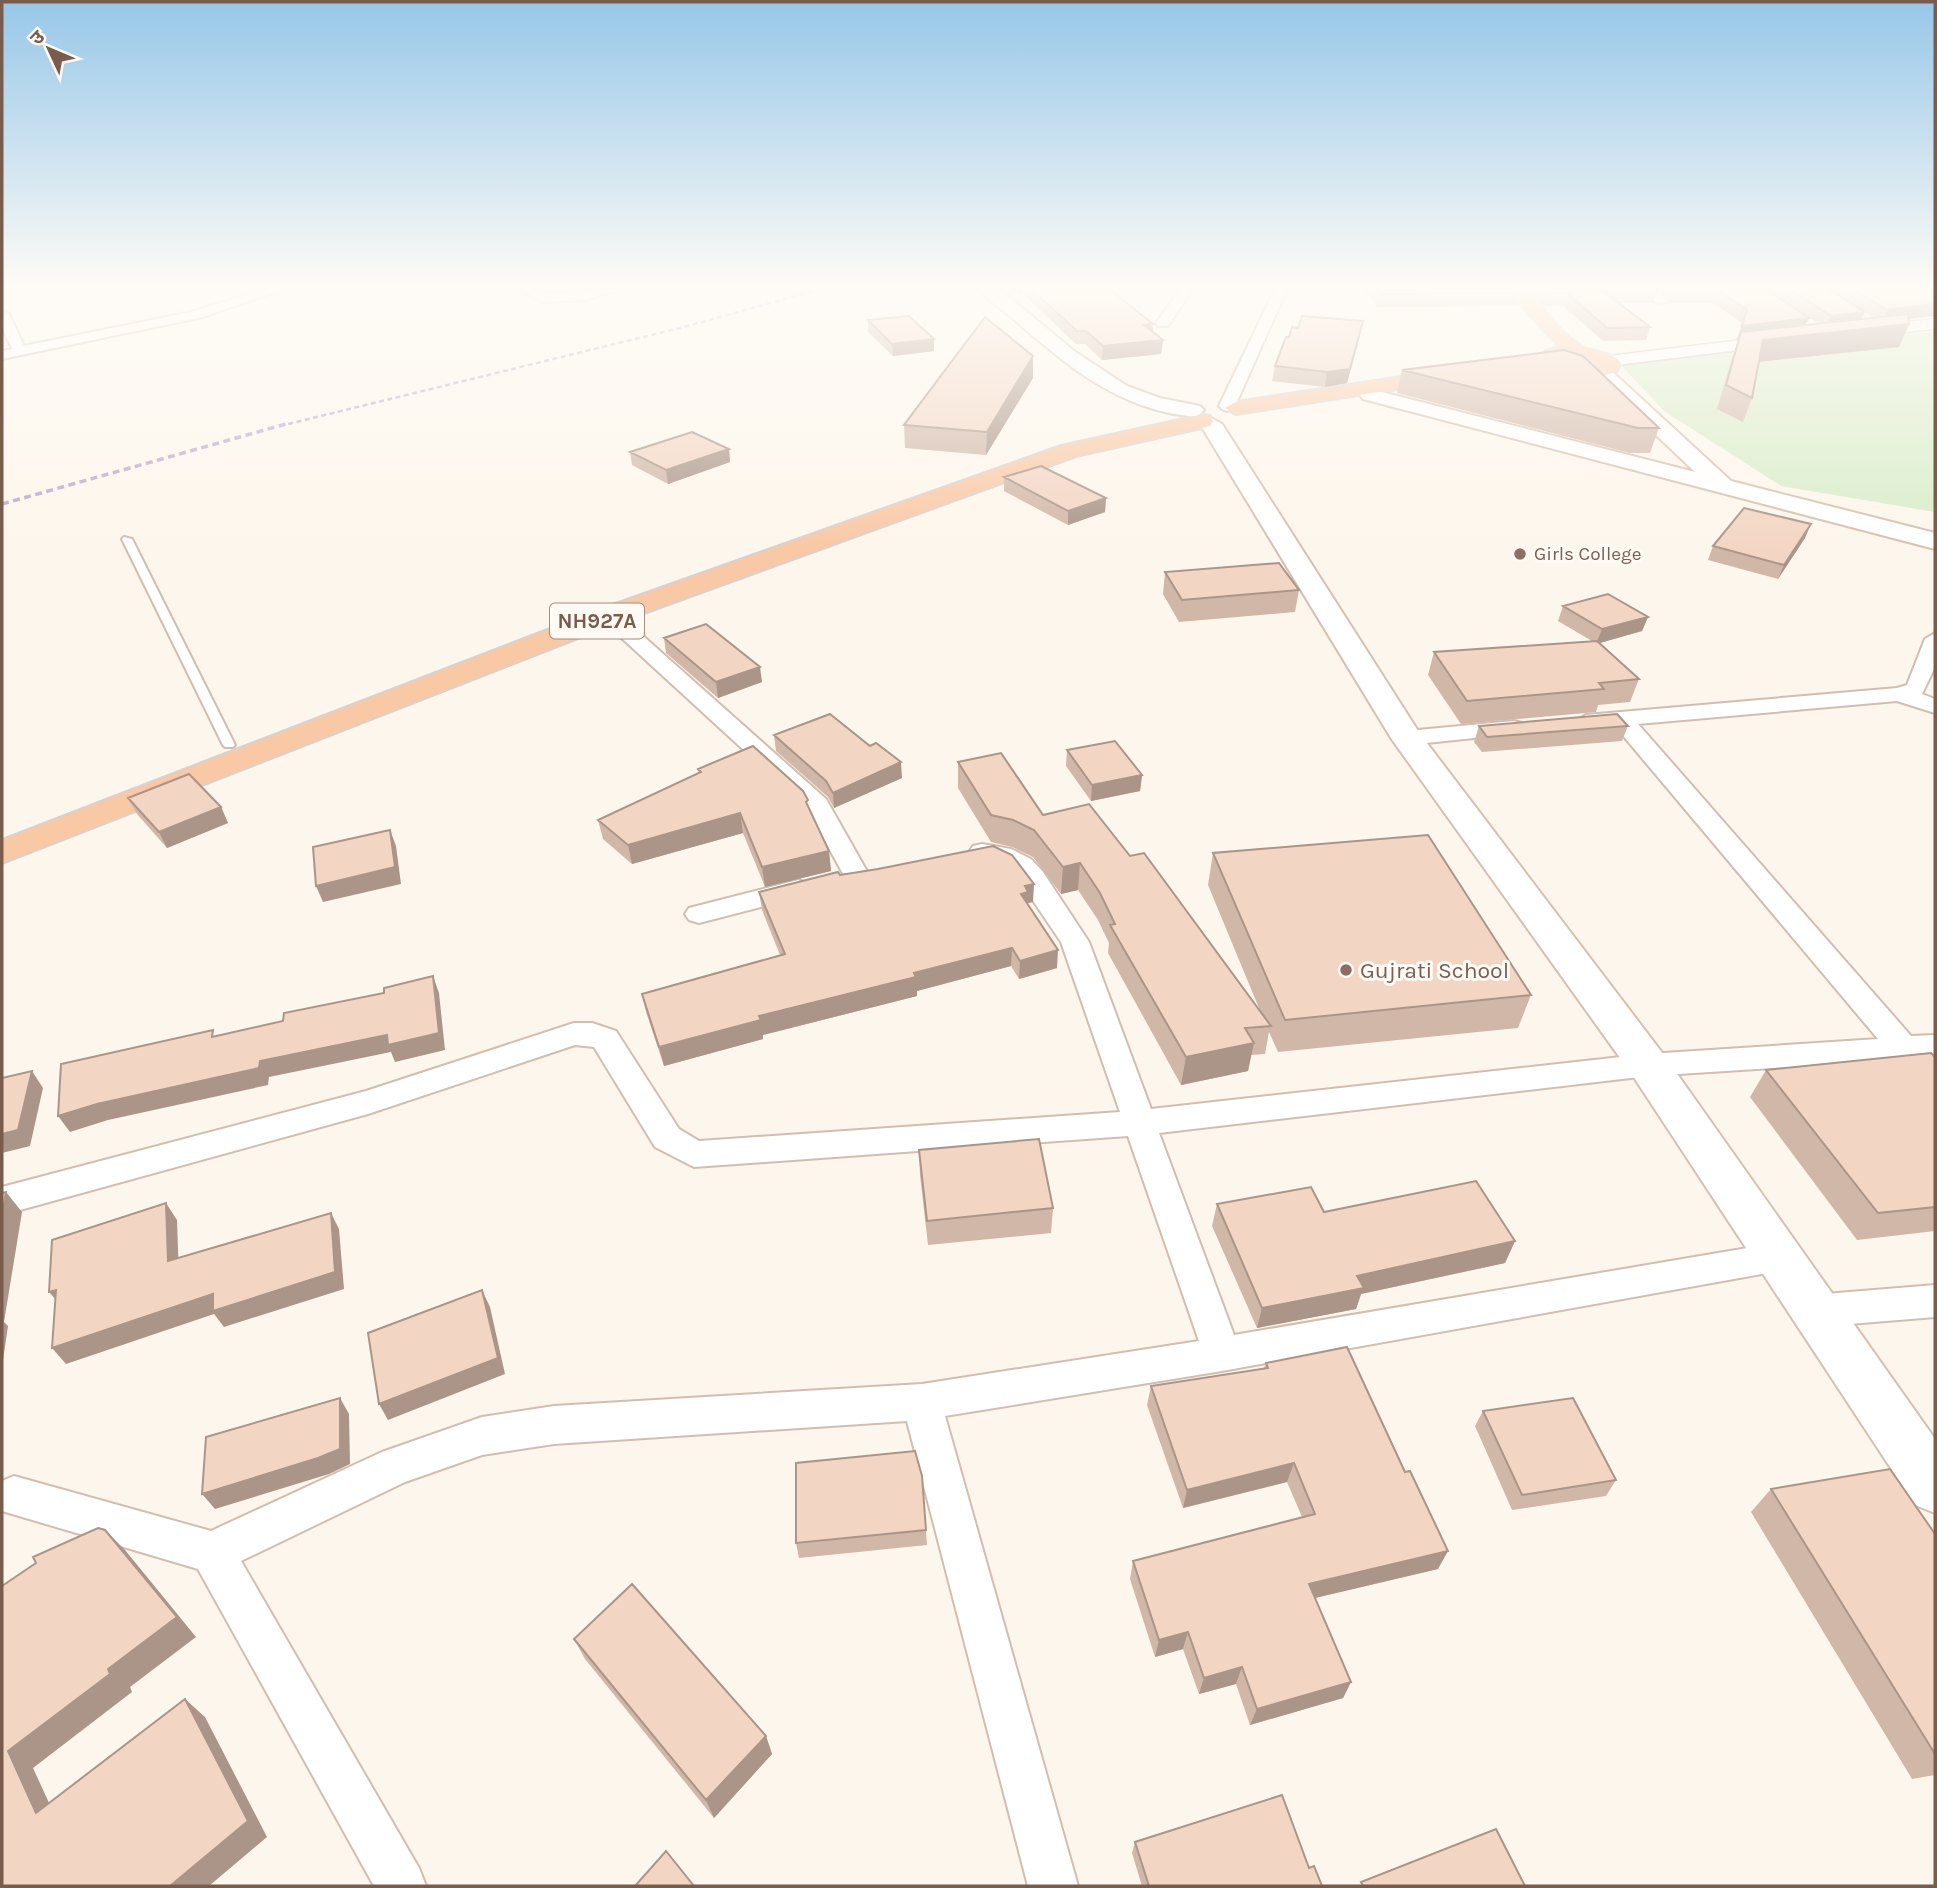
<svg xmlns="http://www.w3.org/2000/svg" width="1937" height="1888" viewBox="0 0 1937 1888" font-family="Karla,'Noto Sans Devanagari',sans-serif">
<rect width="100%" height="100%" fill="#fdf6ec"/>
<!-- green -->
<path fill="#d8ecc9" d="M1935,332V512L1781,486L1664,411L1621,365L1785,345Z"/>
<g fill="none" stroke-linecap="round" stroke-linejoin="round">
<!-- service casing -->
<g stroke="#d1beb0" stroke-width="4">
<path id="service" d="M124,537L132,539L235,745L233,747H225L223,745L122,539Z"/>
</g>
<!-- minor casing -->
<g stroke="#d1beb0" stroke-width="4">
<path id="minor" d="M271,287H290L203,317L2,359V351L12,349L2,328V310L9,314L24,346L195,311Z
M516,287H531L544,294L628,287L585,300L542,302Z
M1182,287H1194L1168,326H1158L1156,323Z
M1276,287H1288L1235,406L1227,411L1222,409L1219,406Z
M1639,287H1653L1669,301L1658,304Z
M609,610L616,612L826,799L869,875L865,881H847L807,808L602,620L599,616L602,612Z
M1935,633V667L1922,694L1935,699V713L1897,701L1638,724L1911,1036L1935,1035V1057H1931L1935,1062V1094L1924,1090L1897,1060L1648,1076L1159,1133L1234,1335L1777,1243L1790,1247L1795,1258L1790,1269L1222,1371L945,1416L1078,1886H1028L907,1421L554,1444L482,1455L405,1482L241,1561L419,1868L426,1886H374L198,1569L2,1511V1481L14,1476L211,1531L382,1452L482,1417L554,1406L922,1384L1199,1341L1128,1136L694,1167L655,1147L594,1047L575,1045L368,1114L2,1215V1187L366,1091L574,1023H592L616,1031L679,1129L699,1141L1120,1112L1061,942L1013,871L996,862L973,858L969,852L973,846L982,844L1011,849L1031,859L1043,872L1089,942L1151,1109L1648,1054L1878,1039L1615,726L1586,729L1575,722L1586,715L1897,688L1907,685L1925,639Z
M1514,721L1522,723L1525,728L1522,733L1407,745L1399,743L1395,738L1399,733L1407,731Z
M798,880L807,883L811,889L807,895L699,923L689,920L685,914L689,908Z
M1935,1285V1317L1813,1327L1800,1322L1795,1311L1800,1300L1813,1295Z"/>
</g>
<!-- tertiary casing -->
<g stroke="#d1beb0" stroke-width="3">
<path id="tertiary" d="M1935,319V329L1859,337L1851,332L1859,327Z
M1783,335L1789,336L1792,340L1789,344L1609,366L1600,361L1609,356Z"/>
</g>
<!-- secondary casing -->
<g stroke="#d6c0b0" stroke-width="4">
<path id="secondary" d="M977,287H997L1074,351L1127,386L1160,398L1200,406L1204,410C1197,420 1184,415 1174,414C1111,402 1065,364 1018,323C1005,311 988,301 977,287Z
M1600,365L1607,367L1731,481L1935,533V549L1363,399L1360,395L1370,389L1695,472L1593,375L1590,371Z
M1211,418L1222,424L1420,734L1663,1054L1935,1439V1513L1915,1505L1633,1076L1391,738L1200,424Z"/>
</g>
<!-- trunk casing -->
<g stroke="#dad1cd" stroke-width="4">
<path id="trunk" d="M1503,287H1522C1539,304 1561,334 1581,346C1593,354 1611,350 1621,363L1616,372C1593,379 1558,382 1541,360L1546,351L1560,347ZM1562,358L1588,360L1599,365H1579Z
M1449,370L1456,372L1459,376L1456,380L1236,414L1225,408L1236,402Z
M1202,415L1210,416L1213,421L1210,426L1076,456L619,622L2,863V840L599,610L1061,446Z"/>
</g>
<!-- service -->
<use href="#service" fill="#fff" fill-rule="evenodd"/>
<!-- minor -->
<use href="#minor" fill="#fff" fill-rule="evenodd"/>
<!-- tertiary -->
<use href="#tertiary" fill="#fff" fill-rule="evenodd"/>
<!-- secondary -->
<use href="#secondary" fill="#fff" fill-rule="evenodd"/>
<!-- trunk -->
<use href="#trunk" fill="#f9c8a4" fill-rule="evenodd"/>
<!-- rail-far1 -->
<path stroke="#b9a8c9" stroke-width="2.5" stroke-dasharray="5 3.5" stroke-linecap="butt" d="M280,426L684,327L828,287"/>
<!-- rail -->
<path stroke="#b9a8c9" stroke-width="3.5" stroke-dasharray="7 4.5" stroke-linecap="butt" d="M2,504L286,424"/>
</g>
<!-- wall -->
<path fill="#d1b7a8" d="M1007,287H1107L1153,324V332L1163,340L1161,354L1102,360L1085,344H1076L1023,294L1018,295Z
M1363,287H1515L1520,293L1517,306L1377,307Z
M1525,287H1653L1657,291L1653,303H1619L1650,327L1646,340L1603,341L1563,306H1543Z
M1656,287H1763L1806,325L1818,324L1764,287H1825L1865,312L1862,319L1874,318L1826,287H1935V318V316L1909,319V324L1899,347L1759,362L1752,398L1743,422L1717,409L1733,355L1739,339H1737L1742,323L1713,303H1670L1671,299Z
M868,320L934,339V351L893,356L868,332Z
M1360,335L1347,383L1325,387L1272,381L1275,366Z
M1033,356V378L986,455L905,448L904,425Z
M1402,370L1659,428L1650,453H1630L1397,393Z
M729,449L730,462L668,484L632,465L630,452Z
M1004,477L1106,498L1105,512L1068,525L1004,491Z
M1805,538L1778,579L1708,560L1713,546Z
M1165,572L1299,590L1295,612L1179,622L1163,594Z
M1563,606L1648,617L1642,631L1600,643L1639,679L1630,702L1598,705L1596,712L1461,724L1428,675L1434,652L1592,641L1558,621Z
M664,638L762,682L718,698L666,653Z
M1479,726H1628L1622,741L1482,752L1474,742Z
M774,735L902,778L834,808L828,797L776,751Z
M1067,750L1142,775L1140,791L1091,801L1066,766Z
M958,762L1043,815L1130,856L1261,1013L1208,885L1213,853L1531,995L1518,1028L1278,1052L1269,1032L1265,1054L1251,1055L1248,1071L1181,1085L1108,953L1109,943L1098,920L1078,890L1061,894L1033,857L1012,847L991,842L958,788Z
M698,769L809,808L829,851L831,871L765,887L743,833L632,864L603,839L598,820L699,773Z
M128,798L221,807L228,823L167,848L137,814Z
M840,875L1033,902L1028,903V904L1057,968L1019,979L1011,966L917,991V996L763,1035V1039L664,1066L646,1012L642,994L780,955L762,910L759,892Z
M1935,1057V1231L1857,1240L1750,1097L1766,1070Z
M919,1150L1053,1208L1051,1233L928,1245L920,1175Z
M1217,1204L1324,1212L1515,1241L1505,1263L1361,1294L1356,1309L1257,1328L1212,1226Z
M1266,1363L1438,1569L1315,1598L1351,1682L1343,1698L1250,1725L1236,1684L1199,1694L1183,1649L1155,1657L1130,1579L1133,1561L1302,1517L1287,1482L1183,1508L1147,1405L1151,1386L1264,1368Z
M1483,1411L1616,1480L1606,1496L1512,1510L1475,1426Z
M922,1476L927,1545L799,1558L796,1543Z
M1771,1489L1935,1534V1775L1912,1779L1751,1512Z
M574,1639L766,1736L772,1754L714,1818L585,1659Z
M1135,1842L1309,1868L1322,1886H1142L1132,1853Z"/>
<!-- shaded-wall -->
<path fill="#aa9588" d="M1018,287H1024L1023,294L1018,295Z
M1935,304V316L1881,322L1887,310Z
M1865,312L1859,325L1825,329L1831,316Z
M1809,318L1804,331L1741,332L1739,339H1737L1742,326Z
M1363,321L1360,335L1347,383L1325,387L1327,372Z
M1153,324L1152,337L1144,325Z
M1909,324L1899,347L1755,362L1763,340Z
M934,339V351L893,356L892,344Z
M1163,340L1161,354L1102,360L1103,346Z
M1033,356V378L986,455L987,432Z
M729,449L730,462L668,484L666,470Z
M1106,498L1105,512L1068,525V511Z
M1811,524L1805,538L1778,579L1784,565Z
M1648,617L1642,631L1596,644L1602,629Z
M760,667L762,682L718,698L716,682Z
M901,762L902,778L834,808L833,793Z
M1142,775L1140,791L1091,801L1092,785Z
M221,807L228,823L167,848L159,832Z
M740,813L743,833L632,864L628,845Z
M390,830L396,846L401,884L323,902L316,886Z
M829,851L831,871L765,887L762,867Z
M1080,863L1078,890L1061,894L1063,867Z
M1034,884L1033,902L1028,903L1027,910L1021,894L1025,886Z
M1012,948L1011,966L917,991V996L763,1035V1039L664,1066L659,1047L759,1016L914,973Z
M1058,950L1057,968L1019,979L1020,961Z
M433,976L439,993L445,1050L395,1062L391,1052L269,1077L268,1085L108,1120L70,1132L58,1116L97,1104L260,1061Z
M1254,1043L1248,1071L1181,1085L1186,1057Z
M32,1071L43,1088L30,1146L2,1153V1134Z
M6,1192L22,1212L4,1322L8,1326L2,1367V1215Z
M166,1203L177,1220L179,1278L168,1261Z
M331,1213L339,1229L344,1289L224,1327L214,1314L66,1364L52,1348L213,1294Z
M1515,1241L1505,1263L1361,1294L1356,1309L1257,1328L1262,1308L1357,1276Z
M56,1290L63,1308L49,1292Z
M482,1290L490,1307L505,1374L388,1420L379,1404Z
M340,1398L349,1414L350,1464L329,1474L215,1509L202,1494Z
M1294,1463L1287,1482L1183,1508L1187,1490Z
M105,1530L125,1550L196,1637L130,1687L132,1692L33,1768L61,1829L36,1813L8,1751L108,1669Z
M1448,1551L1438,1569L1302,1601L1309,1584Z
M1188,1632L1183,1649L1155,1657L1159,1640Z
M1242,1667L1236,1684L1199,1694L1204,1678Z
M1351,1682L1343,1698L1250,1725L1257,1709Z
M185,1699L205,1717L267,1837L209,1886H170Z
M766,1736L772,1754L714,1818L706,1800Z"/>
<!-- building -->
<path fill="#f3d5c3" stroke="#aa9588" stroke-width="2" d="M1029,287H1107L1153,324L1144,325L1163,340L1103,346L1086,331H1077Z
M1375,287H1515L1520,293L1380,294Z
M1540,287H1653L1657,291H1603L1650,327L1607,328L1567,293H1546Z
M1675,287H1763L1809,318L1742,326L1747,310L1717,290L1674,291Z
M1787,287H1825L1865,312L1831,316Z
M1850,287H1935V304L1887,310Z
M1908,314L1909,324L1763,340L1752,398L1726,385L1741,332Z
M909,316L934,339L892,344L868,320Z
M1302,316L1363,321L1350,369L1327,372L1275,366L1286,337H1289L1292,327L1298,328Z
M985,317L1033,356L987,432L904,425Z
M1564,350L1583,356L1659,428H1638L1402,370Z
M692,432L729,449L666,470L630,452Z
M1041,466L1106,498L1068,511L1004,477Z
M1744,508L1811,524L1784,565L1713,546Z
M1279,563L1299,590L1182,600L1165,572Z
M1608,594L1648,617L1602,629L1563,606Z
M706,624L760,667L716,682L664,638Z
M1597,641L1639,679L1599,683L1604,689L1467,701L1434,652Z
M830,714L870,746L876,743L901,762L833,793L826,781L774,735Z
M1617,714L1628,726L1487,737L1479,726Z
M1115,741L1142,775L1092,785L1067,750Z
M753,746L803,791L808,800L806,802L829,851L762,867L740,813L628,845L598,820L701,772L698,769Z
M1001,753L1043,815L1089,804L1130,856L1144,853L1271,1026L1245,1028L1254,1043L1186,1057L1110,925L1115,924L1100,893L1080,863L1063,867L1034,830L1013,820L991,815L958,762Z
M189,774L221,807L159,832L128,798Z
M390,830L395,867L316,886L313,847Z
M1428,835L1531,995L1285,1020L1213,853Z
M993,846L1012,855L1034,884L1025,886L1028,892L1021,894L1058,950L1020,961L1012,948L914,973L916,977L759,1016L761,1020L659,1047L642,994L785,954L759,892L838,872L840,875L878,869Z
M433,976L439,1033L388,1045L387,1035L260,1061L259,1068L97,1104L58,1116L61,1064L213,1030L212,1037L283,1021L284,1013L384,993V988Z
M1931,1053L1935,1057V1207L1878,1213L1766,1070Z
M32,1071L18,1130L2,1134V1078Z
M1039,1139L1053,1208L927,1221L919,1150Z
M1476,1181L1515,1241L1357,1276L1364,1288L1262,1308L1217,1204L1311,1187L1324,1212Z
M6,1192L2,1215V1193Z
M166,1203L168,1261L331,1213L335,1272L213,1311V1294L52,1348L56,1290L49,1292L52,1240Z
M482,1290L498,1358L379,1404L368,1333Z
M1347,1347L1405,1472L1410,1471L1448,1551L1309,1584L1351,1682L1257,1709L1242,1667L1204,1678L1188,1632L1159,1640L1133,1561L1315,1514L1294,1463L1187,1490L1151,1386L1268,1368L1266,1363Z
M340,1398V1449L318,1458L202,1494L206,1437Z
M1573,1398L1616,1480L1522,1495L1483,1411Z
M915,1451L922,1476L926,1530L796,1543V1463Z
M1890,1469L1935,1534V1754L1771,1489Z
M98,1528L105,1530L177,1617L108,1669L110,1674L8,1751L36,1813L185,1699L248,1821L170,1886H2V1586L36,1563L33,1557Z
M632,1584L766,1736L706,1800L574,1639Z
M1282,1795L1309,1868L1314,1866L1322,1886H1149L1135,1842Z
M1496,1829L1525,1886H1363L1361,1882Z
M666,1851L694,1886H635Z"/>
<!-- sky -->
<linearGradient id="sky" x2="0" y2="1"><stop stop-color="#97c7e8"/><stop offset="0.52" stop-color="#fefbf6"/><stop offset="1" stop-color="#fefbf6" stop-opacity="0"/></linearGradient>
<rect width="1937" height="551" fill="url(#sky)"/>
<!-- markers -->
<g fill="#8d6e63" stroke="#fffaf3" stroke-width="2.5">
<circle cx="1520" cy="554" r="7"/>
<circle cx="1346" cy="970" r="7"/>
</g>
<g text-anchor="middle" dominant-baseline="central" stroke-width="6" stroke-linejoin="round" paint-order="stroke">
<!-- far-education labels -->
<g font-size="19" fill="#785e54" stroke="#fffaf3" text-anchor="start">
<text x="1534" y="554">Girls College</text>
</g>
<!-- shield labels -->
<rect fill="#fffaf3" stroke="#a28b7f" stroke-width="2" x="550" y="603.5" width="94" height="35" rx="5"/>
<g font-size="21" font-weight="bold" fill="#7a5c4d">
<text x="597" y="621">NH927A</text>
</g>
<!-- education labels -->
<g font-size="23" fill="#785e54" stroke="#fffaf3" text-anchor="start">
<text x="1360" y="970">Gujrati School</text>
</g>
</g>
<!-- border -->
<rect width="1937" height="1888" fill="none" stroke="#7a5c4d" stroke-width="7"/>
<!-- north arrow -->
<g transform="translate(49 49) rotate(314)" stroke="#fffaf3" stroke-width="5" paint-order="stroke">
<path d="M0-5L12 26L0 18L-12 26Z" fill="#7a5c4d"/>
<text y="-10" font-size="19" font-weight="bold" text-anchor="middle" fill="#7a5c4d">उ</text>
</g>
</svg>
